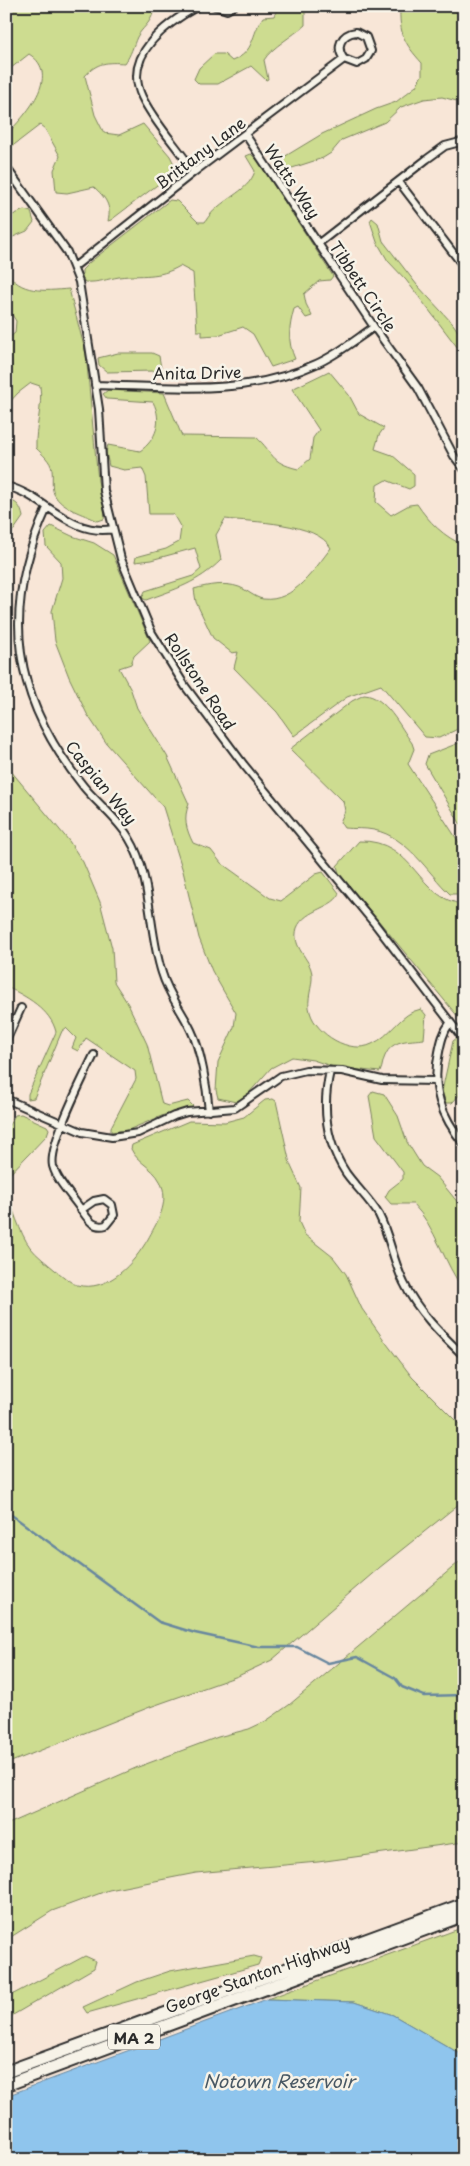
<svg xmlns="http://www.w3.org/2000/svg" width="470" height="2166" viewBox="0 0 470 2166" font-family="'Playpen Sans',sans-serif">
<rect width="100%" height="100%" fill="#f8e6d7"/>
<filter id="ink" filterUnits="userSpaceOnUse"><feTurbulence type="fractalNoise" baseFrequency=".02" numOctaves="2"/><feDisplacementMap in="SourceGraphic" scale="10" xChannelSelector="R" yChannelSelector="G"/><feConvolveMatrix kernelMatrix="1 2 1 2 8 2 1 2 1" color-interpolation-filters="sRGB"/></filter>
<g filter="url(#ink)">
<!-- green -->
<path fill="#cddc90" stroke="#7c845e" d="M6,6H150L153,13C150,24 142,28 137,37C133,46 131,55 125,63C107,62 97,62 85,76L95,115L104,133L119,135L143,124L170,156L177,170L111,220L108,221C112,206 105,197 94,187L67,193L56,192L54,170L60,156L45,129L40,125L6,151V135C24,117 63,75 29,54L6,72Z
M279,6H305V25C293,36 272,47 264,60L268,79L266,80L251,66L218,84H199L194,79L199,68L214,54H224L232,61C256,51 250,36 263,17L274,16Z
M400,6H464V103L442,97L424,99L401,107L385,122L342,140L331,153L323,158L283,171L280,165L284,157L322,134L376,109L396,102L416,86L422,75V63C404,43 399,34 400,6Z
M251,154L258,161L333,276L330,280L319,281L304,294L306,304L312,316L306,318L298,307L294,309C289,327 287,341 295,359L271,367L253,334L243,327L218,335L202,336V331H197L193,273L180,266C158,279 142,274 119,277C107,279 98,283 85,282L82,278V270L90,262L170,200L177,201L198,222H205C219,198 248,194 255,171L246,156Z
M24,210L31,212L34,222L27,231L6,240V218Z
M372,218L378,223L383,241L417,285L453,324L464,340V356L406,280L388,261L377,242L370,221Z
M6,271C20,294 44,291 69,289L86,354L98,481L105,511L104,519L98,521C84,514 61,509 54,494C51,486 53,478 52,470C51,461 42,454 36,448C35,427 43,407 40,386L31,383L18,393L6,406V340L15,333L16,321L6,305Z
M118,353H152L159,356L161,368L154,371L107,372L99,365L98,358Z
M329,371L349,395L359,414L384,428L379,435L375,449L392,455L414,474V486L409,489L386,480L377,485L376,502L391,515L409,505L417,504C428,521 445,538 464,545V726L439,738L425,737L381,685L347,697L294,736L277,712L234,668L238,652L232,653L213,638L196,602L194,589C208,585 225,582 239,587C247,590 255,598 263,599C294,603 315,568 331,548C317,522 252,522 225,519L216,535L221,560C198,583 176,589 146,600L142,598L145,591L193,576L201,569L195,548L151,560L135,562L136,557L166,549L179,542L181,528L173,514H149L146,477L142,468L124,470L109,466L106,452L108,445L140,451C156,440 163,421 153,402L107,399L103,394L108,390L164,393L182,436L256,437C275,454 269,462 298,469L310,459L313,438L319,430L292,389Z
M7,500C17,501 21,507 23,517L14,530L6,537Z
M51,526L72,536L94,543L113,555L150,641L134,656L131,664L119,668L131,690L137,708L167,756L189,804C183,818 186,829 193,843L211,850L221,863L270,898L281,901L316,874L323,872L339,893C337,907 304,909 297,928C291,948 310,957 312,974C313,987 306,999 310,1012C316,1034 350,1055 372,1044C391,1036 400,1013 421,1009L426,1015L424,1039C409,1041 392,1039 385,1056C382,1062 383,1066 380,1072L334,1067L313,1060L292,1057L271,1068L248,1094L236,1102L218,1098L216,1090L218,1062L234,1027L236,1013L212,971L199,938L183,871L163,807L107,744L87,714L69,677L55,641L52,611L62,578L61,562L46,546L45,533Z
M364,695C386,696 400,727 412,743L414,749L408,764L464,850V894H450C427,872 408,837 374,830C365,828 354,829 344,828L340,822L345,811L343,801L290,749L352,701Z
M464,741V830L425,764L428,755Z
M6,765L69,841L83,862L100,902L112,948L114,982L128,1004L147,1044L162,1104L168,1106L188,1101L193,1106L191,1109L164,1115L128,1130L111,1132V1127L136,1079L135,1071L86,1038L78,1051L72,1048L76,1038L66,1028L62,1031L34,1098L28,1099V1094L56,1032C51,1010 25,995 6,987V928L11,925L6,901Z
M359,841C415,839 417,900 464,904V1024L339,873L337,866Z
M457,1038L464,1046V1090L452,1103H446L442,1091L453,1041Z
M373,1091L384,1094L398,1116L407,1142L422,1166L437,1177L464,1210V1290C444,1264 436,1227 413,1204H391L385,1197L389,1190L403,1179V1172L376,1136L369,1096Z
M273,1099L276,1101L290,1164L301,1188L299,1222L305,1235L333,1257L346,1274L362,1309L387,1344L412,1377L464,1429V1500L379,1568L272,1660L238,1676L150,1707L6,1764V1191C12,1206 20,1234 30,1247C37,1256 47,1263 55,1270C61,1274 70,1283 77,1285C108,1293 134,1263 148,1239C156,1224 167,1208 163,1189C158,1168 138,1165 131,1149L132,1145L189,1121L225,1122L244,1117L265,1100Z
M21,1114L47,1126L49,1129L47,1135L6,1178V1130L15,1115Z
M464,1558V1842L318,1862L196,1873L109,1890L52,1911L6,1940V1825L138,1767L218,1737L249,1729L266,1721L289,1705Z
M464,1927V2056L393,2015L354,2002L267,1999Z
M85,1956L96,1961L94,1968L6,2019V1998Z
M254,1956L261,1958L258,1965L87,2013L83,2007L137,1982L170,1971Z"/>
<!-- water -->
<path fill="#8fc5ed" stroke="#67879f" d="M267,1999L354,2002L393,2015L464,2056V2160H6V2096Z"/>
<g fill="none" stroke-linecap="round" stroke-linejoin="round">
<!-- stream -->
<path stroke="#67879f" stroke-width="2.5" d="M6,1511L159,1622L195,1633L259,1647H297L328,1663L357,1657L395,1678L402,1687L424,1696L464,1695"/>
<!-- street casing -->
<g stroke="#2b2b2b" stroke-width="10">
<path id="street" d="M215,6L227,10L234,6
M245,134L374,327L418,388L454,456L464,469
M6,167L67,252L79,282L99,409L104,491L121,559L152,633L185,686L244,765L375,924L464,1040
M194,172C178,147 155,124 142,97C122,55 167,23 198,6
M399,182L464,267
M319,243L427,159L445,146L464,141
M74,267L194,172L344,59L357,64L366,59L371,51L366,37L356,32C341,34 335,47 344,59
M95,385C172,387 244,397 316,364C337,355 355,340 374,327
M6,486C44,495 70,537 113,529
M47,508C0,610 12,698 84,787C98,804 117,818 129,838C152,875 148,931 162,973C168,994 182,1011 191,1030C201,1050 207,1088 209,1111
M450,1023C443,1032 441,1042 439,1052C431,1088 441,1116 464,1144
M6,1041L21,1008
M330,1071C322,1106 325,1141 346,1173C356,1187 370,1200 379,1215C390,1237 393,1261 404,1283C417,1311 442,1335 464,1356
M6,1099L82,1132L112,1137L138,1133L174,1116L187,1112L235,1108L281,1076L306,1070L342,1071L382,1080L435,1081
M81,1210L94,1201L104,1199L112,1205L114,1215L106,1225C92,1229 87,1217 80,1208C71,1195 57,1181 53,1166C48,1145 84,1076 94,1055"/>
</g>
<!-- highway casing -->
<g stroke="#2b2b2b" stroke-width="15">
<path id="highway" d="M6,2072L464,1904
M6,2085L464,1915"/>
</g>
<!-- street -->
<use href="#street" stroke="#f7f3e8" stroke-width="6"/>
<!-- highway -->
<use href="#highway" stroke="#f7f3e8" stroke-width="11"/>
</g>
</g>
<g text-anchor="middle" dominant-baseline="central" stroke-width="5" stroke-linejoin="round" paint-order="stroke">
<!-- shield labels -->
<rect fill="#f7f3e8" stroke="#686764" stroke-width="1" x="108" y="2024.5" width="52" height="25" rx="4"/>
<g font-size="15" font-weight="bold" fill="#2b2b2b">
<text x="134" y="2037">MA 2</text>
</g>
<!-- street labels -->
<g font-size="16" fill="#2b2b2b" stroke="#f7f3e8">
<text transform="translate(200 152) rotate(-37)">Brittany Lane</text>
<text transform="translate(293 181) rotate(56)">Watts Way</text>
<text transform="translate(364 286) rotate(56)">Tibbett Circle</text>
<text transform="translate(197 372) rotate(-1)">Anita Drive</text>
<text transform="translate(201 681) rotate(56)">Rollstone Road</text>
<text transform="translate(102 782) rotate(51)">Caspian Way</text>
<text transform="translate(257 1974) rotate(-20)">George Stanton Highway</text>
</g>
<!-- water labels -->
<g font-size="18" font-style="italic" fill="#495965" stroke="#f7f3e8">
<text x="279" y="2080">Notown Reservoir</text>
</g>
</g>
<!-- margin -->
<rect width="470" height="2166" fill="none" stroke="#f7f3e8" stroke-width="25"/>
<rect x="12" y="12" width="445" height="2141" fill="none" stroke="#2b2b2b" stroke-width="2" filter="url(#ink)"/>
</svg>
